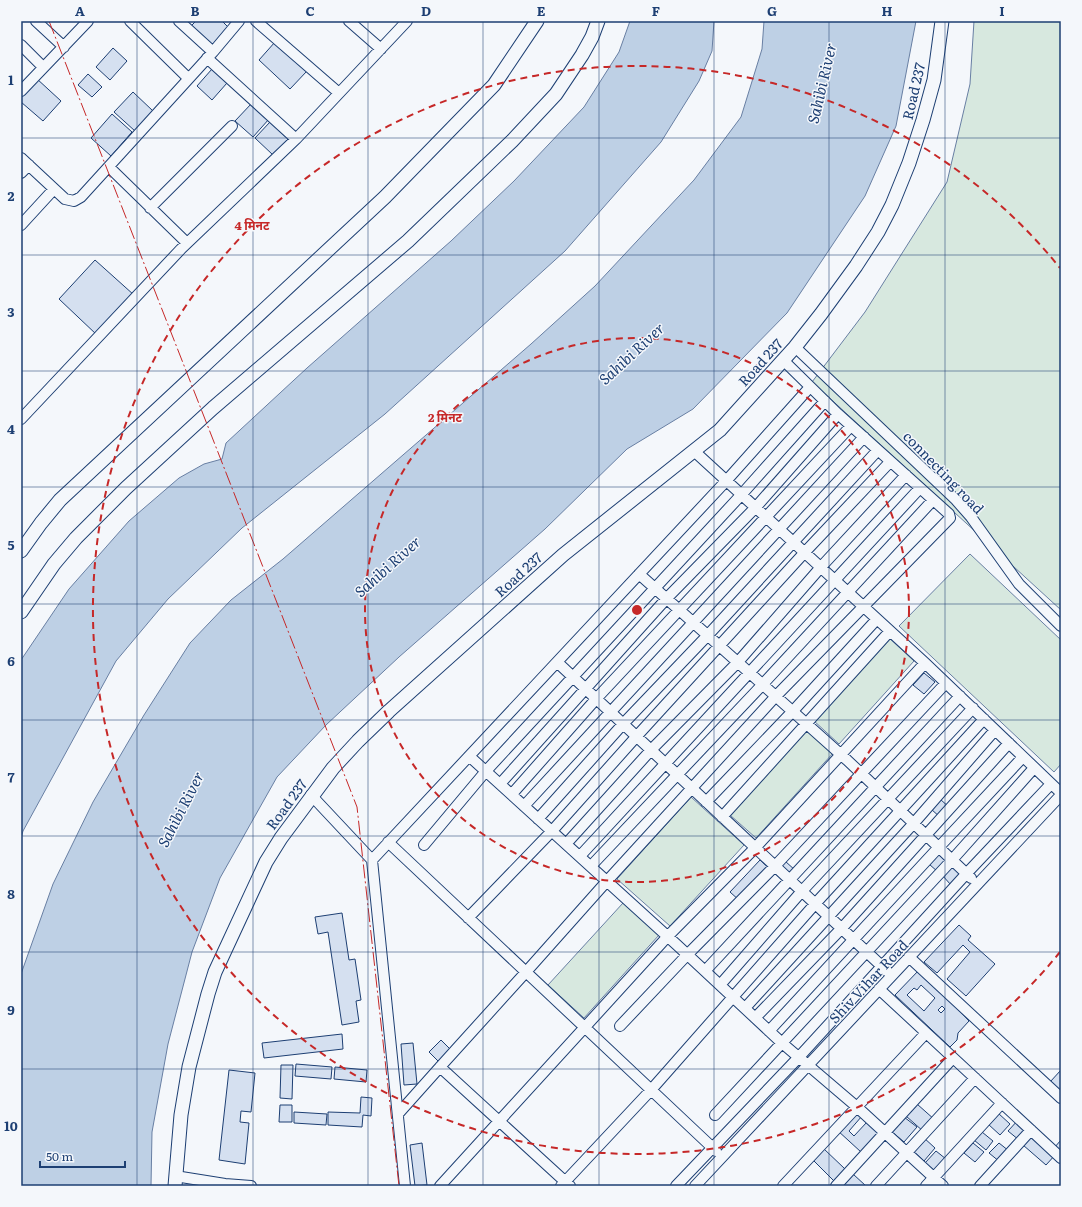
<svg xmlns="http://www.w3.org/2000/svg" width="1082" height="1207" viewBox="0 0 1082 1207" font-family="Literata,'Noto Sans Devanagari',serif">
<rect width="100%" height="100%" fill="#f4f7fb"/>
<!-- green -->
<path fill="#d7e8df" stroke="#687fa3" d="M974,21H1061V610L812,382L865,312L947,182L970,84Z
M970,554L1061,640V764L1054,772L899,626Z
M888,637L914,661L839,744L813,720Z
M808,729L834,752L756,838L730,815Z
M691,797L744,845L670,926L617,879Z
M623,903L659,935L584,1018L548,985Z"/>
<!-- water -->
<path fill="#bed0e5" stroke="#687fa3" d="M630,21H714L712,51L699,81L661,142L565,251L385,414L242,528L168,599L116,661L23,831L21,838V660L69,589L129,521L179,478L204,464L222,459L226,443L307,368L451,241L514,181L584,107L619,52Z
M764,21H916L896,126L865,196L787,313L693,409L627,449L545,529L399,657L326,725L277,777L220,878L192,952L168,1044L152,1132L151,1186H21V974L53,884L93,802L144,715L190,643L231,600L283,559L531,344L595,286L694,180L741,117L762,49Z"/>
<!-- building -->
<path fill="#d5e0f0" stroke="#1d3f73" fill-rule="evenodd" d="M196,21H222L229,28L211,48L189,28Z
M275,42L307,71L290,89L259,60Z
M113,48L127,61L110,80L96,67Z
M212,69L227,83L212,100L197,86Z
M88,74L102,87L92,97L78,85Z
M36,78L61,101L43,121L21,102V95Z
M133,92L153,111L135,131L114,112Z
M252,103L269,119L253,137L235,121Z
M112,114L132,132L111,156L91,138Z
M270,122L288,139L273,155L255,138Z
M95,260L134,295L97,335L59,299Z
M924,673L935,682L924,694L913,685Z
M940,799L950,808L941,818L931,809Z
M938,854L947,862L938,872L929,864Z
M760,860L770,869L740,901L730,892Z
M785,861L796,871L790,876L780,867Z
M951,865L961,874L951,885L942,875Z
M342,913L349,960L355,959L361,1000L356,1001L359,1022L342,1025L328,932L318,934L315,917Z
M959,925L971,936L968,940L995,964L966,996L947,979L970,952L963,945L937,973L924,962Z
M920,969L969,1021L958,1033L957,1040L950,1047L895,995ZM921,985L935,998L924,1011L907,995L914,988L917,990ZM942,1006L945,1009L941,1013L938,1010Z
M342,1034L343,1049L264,1058L262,1043Z
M441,1040L451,1050L439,1062L429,1052Z
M413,1043L417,1084L404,1085L401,1044Z
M296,1064L332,1067L331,1079L295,1076Z
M281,1065H293L292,1099L280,1098Z
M335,1067L367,1070L366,1082L334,1079Z
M229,1070L255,1073L251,1112L241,1111L240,1122L249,1123L245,1164L219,1160Z
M1061,1070V1092L1050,1082Z
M361,1097L372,1098L371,1116L363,1115L362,1127L328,1125V1112L360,1113Z
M917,1104L935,1120L924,1132L906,1116Z
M280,1105H292V1122H279Z
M854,1110L862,1116L849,1131L854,1136L867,1122L879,1132L861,1152L837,1130Z
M294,1112L327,1114L326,1125L294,1123Z
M998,1113L1010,1124L1000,1135L988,1124Z
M904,1117L917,1127L904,1142L891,1131Z
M1019,1119L1029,1128L1019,1140L1008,1131Z
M982,1132L993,1141L986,1150L974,1140Z
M1032,1134L1056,1154L1046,1165L1023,1145Z
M923,1137L935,1148L924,1161L912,1150Z
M1061,1140V1155L1054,1148Z
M422,1143L427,1185L415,1186L410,1145Z
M973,1143L984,1152L975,1162L964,1153Z
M999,1143L1009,1151L1000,1162L989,1153Z
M823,1148L845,1169L834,1181L812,1159Z
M936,1151L946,1159L935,1171L925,1163Z
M853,1174L866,1186H842Z"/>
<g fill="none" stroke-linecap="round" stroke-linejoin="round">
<!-- minor casing -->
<g stroke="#1d3f73" stroke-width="12">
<path id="minor" d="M36,21L64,47
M130,21L188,78
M179,21L213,52
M256,21L339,93
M349,21L381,49
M21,45L43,67
M207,58L296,139
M21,91L88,21
M21,158L65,199L74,201L81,197L213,52L239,21
M109,167L187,243
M21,173L29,165
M150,208L232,126
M21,225L54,189
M795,347L956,500L971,517L1019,584L1061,626
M21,419L181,249L296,139L407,21
M694,451L925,663L1061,793
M639,574L847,760L971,878
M557,662L887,971
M469,756L677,945L782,1043L857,1107L943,1186
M500,784L667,598L756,507L838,414
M512,794L596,699L851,426
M311,795L372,860L405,1186
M706,802L793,711L877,619
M524,806L864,437
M722,817L890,631
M538,819L623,724L708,635L878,450
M388,842L716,1151
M566,844L651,750L738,662L821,567L906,475
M424,845L486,771L742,494L825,401
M580,856L920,488
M372,860L727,480L810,387
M591,866L763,684L933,500
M468,918L552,831L636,737L805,552L890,462
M909,957L1061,1098
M705,971L960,696
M720,985L802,891L973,708
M879,989L1061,1158
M745,1008L914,823L995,730
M755,1018L842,928L1009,743
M620,1026L688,954L775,866L946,683
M769,1031L939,847L1023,757
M440,1067L570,1186
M398,1114L440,1067L526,972L607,881L776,696L950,518L949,514L838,414L784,361
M715,1115L952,860L1034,768
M175,1176L225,1184L251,1186
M440,1186L668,936L755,848L925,663
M561,1186L651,1090L815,904L984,719
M676,1186L799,1057L967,873L1051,784
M695,1186L1061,795
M783,1186L926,1033
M836,1186L953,1058
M876,1186L975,1078
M926,1186L1002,1103
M980,1186L1031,1130"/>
</g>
<!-- tertiary casing -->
<g stroke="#1d3f73" stroke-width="15">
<path id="tertiary" d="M21,551L41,523L60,500L385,197L494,85L537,21
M21,612L54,564L76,538L126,488L213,408L408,241L512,141L556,94L582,55L592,37L598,21
M175,1186L181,1115L189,1067L208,994L215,972L266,862L281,838L333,768L358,741L389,711L563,555L720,430L795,347L821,314L856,266L878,232L892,205L909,163L923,120L934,80L942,21"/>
</g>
<!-- minor -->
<use href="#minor" stroke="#f4f7fb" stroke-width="10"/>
<!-- tertiary -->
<use href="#tertiary" stroke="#f4f7fb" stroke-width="13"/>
<!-- power -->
<path stroke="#c62828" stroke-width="1" stroke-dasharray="14 3 2 3" stroke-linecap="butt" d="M49,21L357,807L399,1186"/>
</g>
<!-- grid -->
<path fill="none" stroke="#1d3f73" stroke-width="1" stroke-opacity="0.55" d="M137,21V1186M253,21V1186M368,21V1186M483,21V1186M599,21V1186M714,21V1186M829,21V1186M945,21V1186M21,138H1061M21,255H1061M21,371H1061M21,487H1061M21,604H1061M21,720H1061M21,836H1061M21,952H1061M21,1069H1061"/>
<!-- distance rings -->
<g fill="none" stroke="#c62828" stroke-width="2" stroke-dasharray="7 5">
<circle cx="637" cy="610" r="272"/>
<path d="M1060 952A544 544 0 1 1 1060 268"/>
</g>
<g text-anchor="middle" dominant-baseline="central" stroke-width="3" stroke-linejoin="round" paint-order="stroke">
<!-- street labels -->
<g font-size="14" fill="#1d3f73" stroke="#f4f7fb">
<text transform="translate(913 91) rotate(-77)">Road 237</text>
<text transform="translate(760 362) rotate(-48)">Road 237</text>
<text transform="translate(944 472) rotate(46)">connecting road</text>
<text transform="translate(518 574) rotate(-42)">Road 237</text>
<text transform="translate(286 804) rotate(-54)">Road 237</text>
<text transform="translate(868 981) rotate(-47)">Shiv Vihar Road</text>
</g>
<!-- water labels -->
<g font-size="15" font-style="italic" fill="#1d3f73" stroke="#f4f7fb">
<text transform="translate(821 83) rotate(-77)">Sahibi River</text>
<text transform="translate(631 353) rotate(-43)">Sahibi River</text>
<text transform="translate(387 566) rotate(-42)">Sahibi River</text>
<text transform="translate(180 809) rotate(-63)">Sahibi River</text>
</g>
</g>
<circle cx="637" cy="610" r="6" fill="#c62828" stroke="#f4f7fb" stroke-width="2"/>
<g font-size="12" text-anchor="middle" font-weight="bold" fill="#c62828" stroke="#f4f7fb" stroke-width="3" stroke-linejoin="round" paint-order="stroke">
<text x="252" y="230">4 मिनट</text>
<text x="445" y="422">2 मिनट</text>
</g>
<!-- border -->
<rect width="1082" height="1207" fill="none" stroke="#f4f7fb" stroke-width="44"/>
<!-- scale -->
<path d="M40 1161v6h85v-6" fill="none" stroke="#1d3f73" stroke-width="2"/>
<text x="46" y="1161" font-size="12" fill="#1d3f73" stroke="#f4f7fb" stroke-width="3" paint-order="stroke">50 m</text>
<rect x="22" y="22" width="1038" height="1163" fill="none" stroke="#1d3f73" stroke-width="1.5"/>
<g font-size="13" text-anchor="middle" font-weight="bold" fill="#1d3f73">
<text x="80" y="16">A</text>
<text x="195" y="16">B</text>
<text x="310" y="16">C</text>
<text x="426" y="16">D</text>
<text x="541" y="16">E</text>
<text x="656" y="16">F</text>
<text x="772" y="16">G</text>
<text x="887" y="16">H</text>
<text x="1002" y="16">I</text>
<text x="11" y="85">1</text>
<text x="11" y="201">2</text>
<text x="11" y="317">3</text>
<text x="11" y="434">4</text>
<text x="11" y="550">5</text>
<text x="11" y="666">6</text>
<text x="11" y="782">7</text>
<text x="11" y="899">8</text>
<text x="11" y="1015">9</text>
<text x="11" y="1131">10</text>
</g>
</svg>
